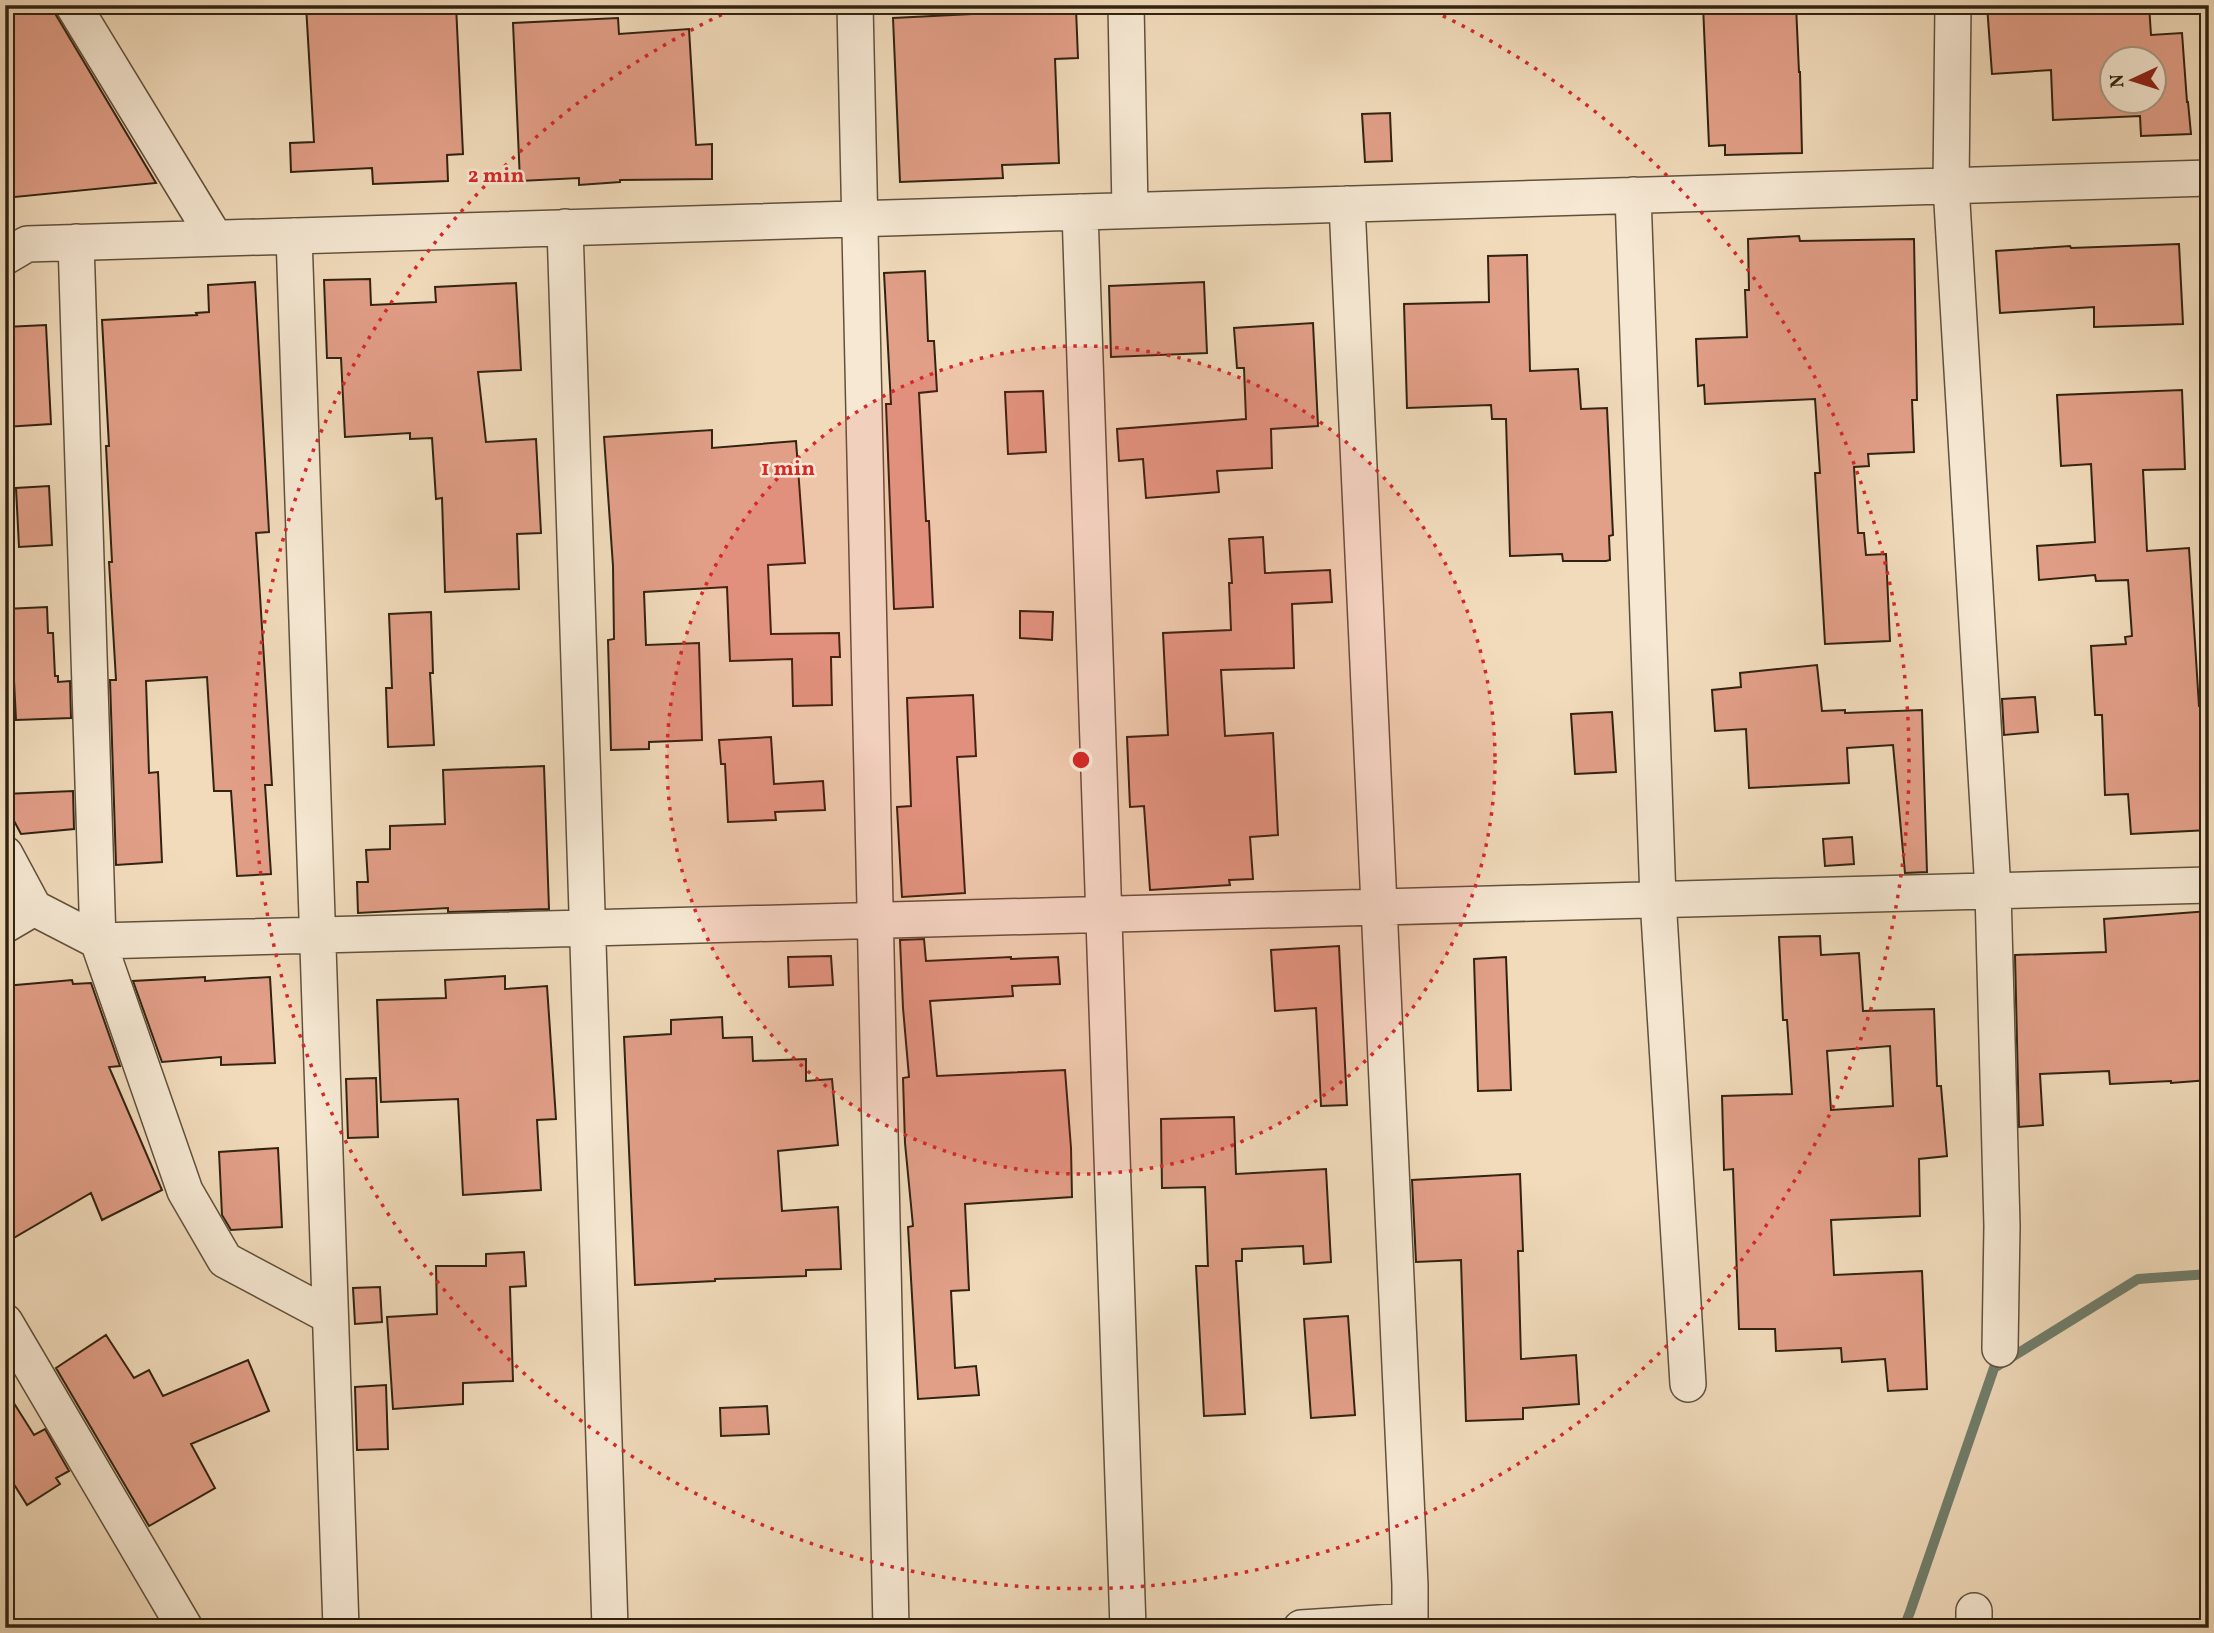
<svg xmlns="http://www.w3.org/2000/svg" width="2214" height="1633" viewBox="0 0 2214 1633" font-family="Vollkorn,serif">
<rect width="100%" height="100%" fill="#f1dbbb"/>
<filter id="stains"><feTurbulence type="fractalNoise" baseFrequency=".00286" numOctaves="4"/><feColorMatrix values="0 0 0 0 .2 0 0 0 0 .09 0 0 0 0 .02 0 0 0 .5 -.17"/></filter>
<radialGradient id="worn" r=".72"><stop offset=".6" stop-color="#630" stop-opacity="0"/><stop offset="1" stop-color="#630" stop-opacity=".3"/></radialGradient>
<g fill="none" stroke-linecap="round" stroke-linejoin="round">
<!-- stream -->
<path stroke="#717f6d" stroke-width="10" d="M1902,1628L1905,1625L1910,1612L1994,1368L2138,1279L2209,1274"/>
</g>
<!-- building -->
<path fill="#e29f88" stroke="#312311" stroke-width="2" fill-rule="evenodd" d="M5,5H50L156,183L5,198Z
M306,5H368V10L456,5L463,154L447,155L448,181L373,184L372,168L291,172L290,143L314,142Z
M1703,5H1796L1799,72H1800L1802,153L1725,155V145L1709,146Z
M1987,5H2149L2151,35L2182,33L2187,102H2188L2191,134L2141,136L2140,116L2053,120L2051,70L1992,74ZM2112,60H2154V102H2112Z
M1076,9L1078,58L1055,59L1059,163L1002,165L1003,178L900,182L893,18Z
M618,18L619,34L689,29L696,145L712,144V179L620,180V182L579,185V178L520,181L513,23Z
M1390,113L1392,161L1365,162L1362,114Z
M1799,236L1800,241L1914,239L1917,400H1912L1914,452L1868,454L1869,466L1854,467L1858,533H1864L1866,555L1886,554L1890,641L1825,644L1815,473H1820L1815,399L1705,404L1704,385L1698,386L1696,339L1747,337L1745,290H1749L1748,239Z
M2179,244L2183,324L2094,327V307L2000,313L1996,251L2070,246L2071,248Z
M1527,255L1530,371L1578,369L1581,409L1607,408L1613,535L1609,536L1610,560L1606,561H1563L1562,554L1510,556L1506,419H1492L1491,405L1407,408L1404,304L1489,302L1488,256Z
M925,271L928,341H934L937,391L919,393L926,521H929L933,607L894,609L886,404H891L884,273Z
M370,279L371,305L436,302L435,287L516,283L521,370L478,372L486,442L536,439L541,533L517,534L519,589L445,592L442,498L436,499L432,438L410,439V433L345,437L341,358H327L324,280Z
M255,282L269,532L256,533L272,785H265L271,874L237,876L231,791H214L207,677L146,681L149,773L158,772L162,862L116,865L110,680H116L109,562H112L106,446H109L102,320L197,315L196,313L209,312L208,285Z
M1204,282L1207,353L1111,357L1109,286Z
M1313,323L1318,426L1271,429L1272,468L1217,471L1219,492L1146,498L1143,459L1119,461L1117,429L1246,419L1244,368H1237L1234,328Z
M46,325L51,424L5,427V327Z
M2182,390L2185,469L2143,470L2147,551L2189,548L2199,706H2204L2209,830L2131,834L2128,794L2105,795L2102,715H2095L2091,646L2126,644L2125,637L2132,636L2128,580L2096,581L2095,575L2039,580L2037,546L2095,542L2091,464L2061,466L2057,395Z
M1043,391L1046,452L1008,454L1005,392Z
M712,430V448L796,441L805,563L768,565L771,634L839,633L840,657H831L832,705L793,706L792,659L730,661L727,587L644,592L646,645L699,643L702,740L649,742V749L611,750L608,640L614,639L613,566L604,437Z
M49,486L52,545L19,547L16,488Z
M1263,537L1265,573L1330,570L1332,602L1292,604L1294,668L1221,670L1225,736L1273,733L1278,835L1250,837L1253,879L1229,880L1230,885L1150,890L1144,806L1130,807L1127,737L1168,735L1163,633L1231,630L1229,583H1232L1229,539Z
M47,607L48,633H53L55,676H58V682L70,681L71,718L16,720L13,661L5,662V609Z
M1020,611L1053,612L1052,640L1020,638Z
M431,612L433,673H430L434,745L388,747L386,688H392L389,614Z
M1817,665L1822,711L1845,710V713L1922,710L1927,872L1905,873L1893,745L1847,748L1849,783L1749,788L1746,729L1715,731L1712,690L1741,687L1740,673Z
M973,695L976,756L957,757L965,893L902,897L897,807L911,806L907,698Z
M2035,697L2038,732L2004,735L2002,699Z
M1612,712L1616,772L1575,774L1571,714Z
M771,737L774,784L823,781L825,810L775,812L776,820L728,822L725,764H721L719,740Z
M544,766L549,909L448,912V908L358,913L357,882H368L366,850L390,849V826L445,824L443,770Z
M73,791L74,829L21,834L5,804V794Z
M1852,837L1854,864L1825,866L1823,839Z
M2209,911V1080L2171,1083V1081L2110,1084L2109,1071L2040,1074L2043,1125L2019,1127L2015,955L2106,952L2104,919Z
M1820,936L1821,955L1859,953L1863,1011L1934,1009L1937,1086H1941L1947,1156L1919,1159L1920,1216L1831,1220L1834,1275L1922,1271L1927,1389L1888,1391L1885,1359L1842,1362L1841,1348L1776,1351L1775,1329H1739L1733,1169L1724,1170L1722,1096L1792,1094L1787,1020H1783L1779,937ZM1890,1046L1893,1106L1831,1110L1827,1051Z
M924,939L926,961L1011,957V959L1058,957L1060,984L1012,986L1013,996L930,1001L937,1076L1065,1070L1071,1148L1072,1197L965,1204L969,1290L951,1291L955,1368L976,1366L979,1395L918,1399L908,1227L913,1226L905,1143L903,1078L909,1077L903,1008L900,940Z
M1339,946L1347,1105L1321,1106L1316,1008L1275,1011L1271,950Z
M831,956L833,985L789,987L788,957Z
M1506,957L1511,1090L1478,1091L1474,959Z
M505,976V989L547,986L556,1119L537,1120L541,1190L463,1195L458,1099L381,1102L377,1000L446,998L445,980Z
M205,977V981L270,977L275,1063L221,1065V1057L162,1062L133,981Z
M72,980L73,984L91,983L120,1066L109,1067L162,1190L102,1220L91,1193L5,1243V986Z
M722,1017L723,1038L752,1037L753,1061L806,1059V1081L832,1079L838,1145L778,1151L782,1211L838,1207L841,1269L806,1270V1276L715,1279V1281L635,1285L624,1037L671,1034V1020Z
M376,1078L378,1137L348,1138L346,1079Z
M1234,1117L1236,1174L1326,1169L1331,1262L1304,1264L1303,1246L1242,1249V1261H1236L1245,1414L1204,1416L1196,1266H1208L1205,1187L1162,1188L1161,1119Z
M278,1148L282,1227L231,1230L222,1215L219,1152Z
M1520,1174L1523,1251H1518L1521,1359L1576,1355L1579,1404L1523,1408V1419L1466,1421L1461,1260L1416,1262L1412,1180Z
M524,1252L526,1286L510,1287L513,1381L463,1383V1404L393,1409L387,1317L437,1314L436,1266H486V1254Z
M380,1287L382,1322L355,1324L353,1288Z
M1348,1316L1355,1415L1311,1418L1304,1319Z
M106,1335L134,1378L149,1370L163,1396L248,1360L269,1411L191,1444L215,1488L149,1526L56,1368Z
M386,1385L388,1449L357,1450L355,1387Z
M5,1389L34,1435L45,1429L69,1471L56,1478L60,1484L27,1505L5,1470Z
M767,1406L769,1434L721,1436L720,1408Z"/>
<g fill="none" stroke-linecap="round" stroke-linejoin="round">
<!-- street casing -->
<g stroke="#61513c" stroke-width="38">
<path id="street" d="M73,5L215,238
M855,5L891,1628
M1126,5L1130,210
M1953,5L1951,186L1993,891L2002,1226L2000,1349
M1633,195L1658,899L1688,1384
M1080,212L1128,1628
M565,227L610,1628
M294,236L341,1628
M76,242L98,941L2209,885
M5,257L27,244L2209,178
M5,854L34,908L98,941L185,1191L225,1260L330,1316
M5,925L34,908
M5,1322L185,1628
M1974,1611V1628
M1301,1628L1410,1621V1585L1347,204"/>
</g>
<!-- street -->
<use href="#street" stroke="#f6e8d3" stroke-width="35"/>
</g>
<!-- distance rings -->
<circle cx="1081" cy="760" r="414" fill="#d62828" fill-opacity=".12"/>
<g fill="none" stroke="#d62828" stroke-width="3.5" stroke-dasharray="3.5 7">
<circle cx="1081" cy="760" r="414"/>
<path d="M1424 7A828 828 0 1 1 738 7"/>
</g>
<circle cx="1081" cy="760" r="10" fill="#d62828" stroke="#f6e8d3" stroke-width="3.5"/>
<g font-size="21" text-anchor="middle" font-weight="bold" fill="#d62828" stroke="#f6e8d3" stroke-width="5" stroke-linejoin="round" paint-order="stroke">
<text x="496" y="182">2 min</text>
<text x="788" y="475">1 min</text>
</g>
<!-- margin -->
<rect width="2214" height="1633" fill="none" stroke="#f1dbbb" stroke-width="28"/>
<rect x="7" y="7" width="2200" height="1619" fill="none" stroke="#312311" stroke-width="3.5"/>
<rect x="14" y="14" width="2186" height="1605" fill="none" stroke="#312311" stroke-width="2"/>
<!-- north arrow -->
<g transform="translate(2133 80) rotate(266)"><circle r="33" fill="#f6e8d3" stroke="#a79985" stroke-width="2"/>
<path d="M0-5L12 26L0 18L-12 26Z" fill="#8f2418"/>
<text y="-10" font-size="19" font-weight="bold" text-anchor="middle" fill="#312311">N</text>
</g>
<rect width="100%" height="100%" filter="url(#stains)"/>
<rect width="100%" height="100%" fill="url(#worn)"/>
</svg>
